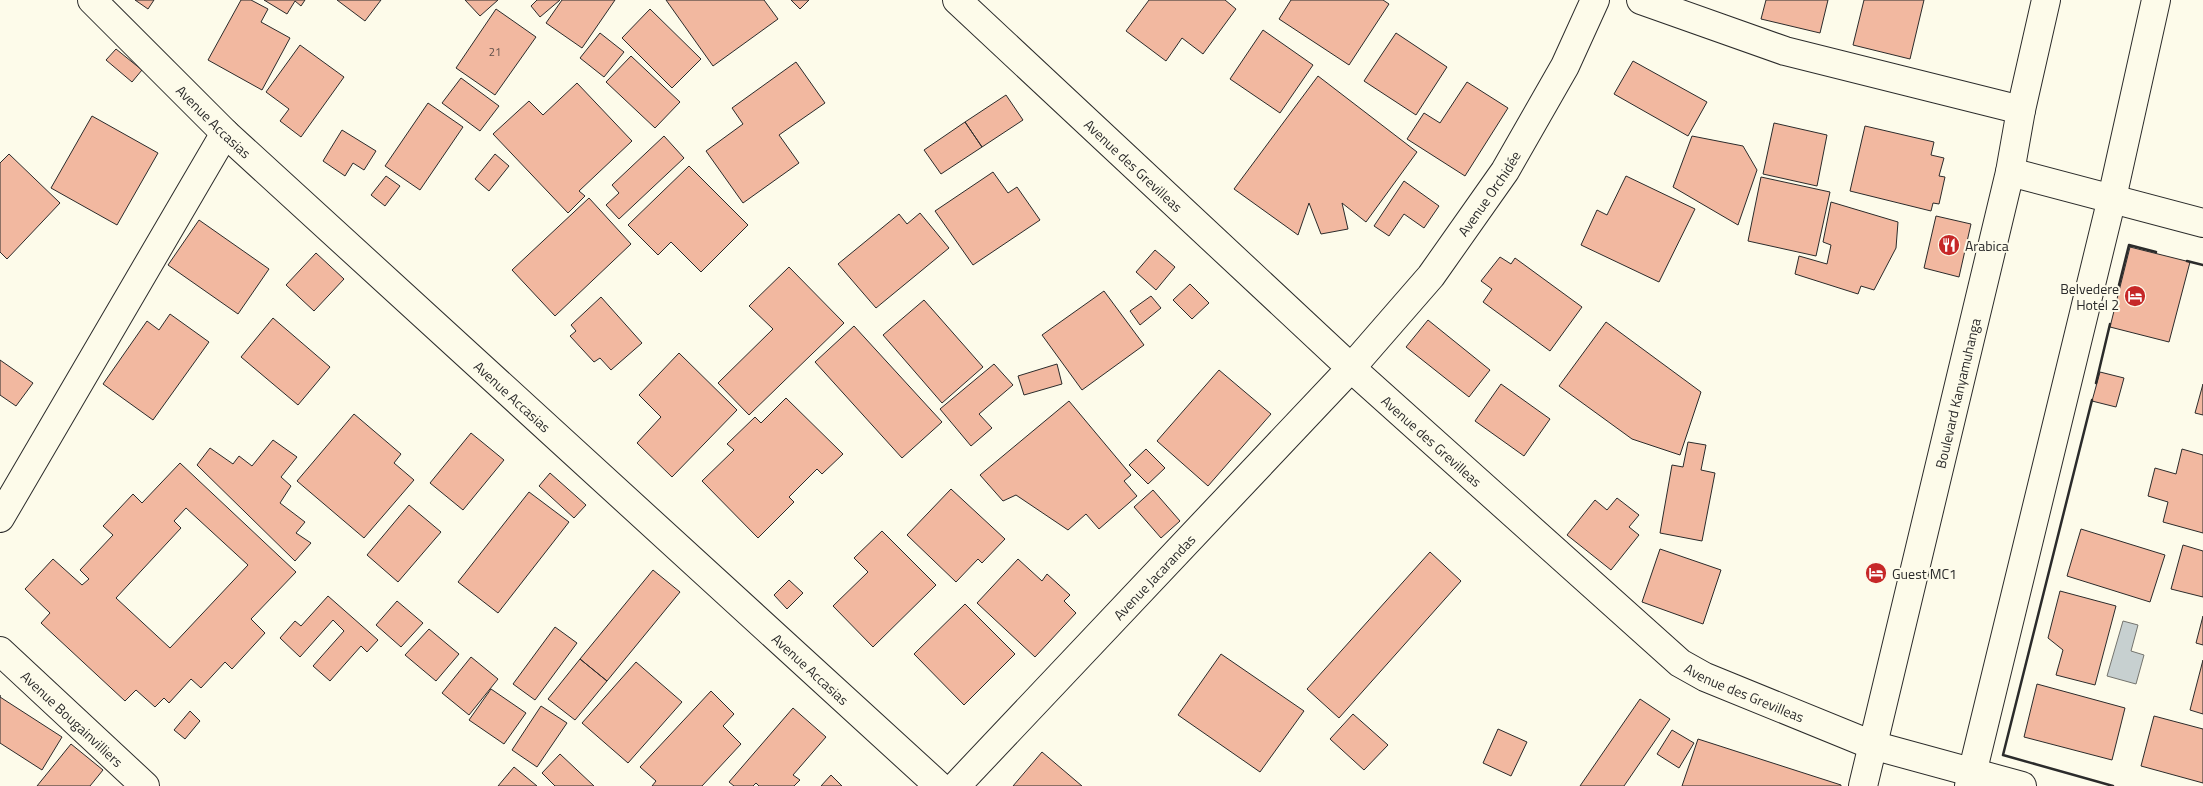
<svg xmlns="http://www.w3.org/2000/svg" width="2203" height="786" viewBox="0 0 2203 786" font-family="'Titillium Web',sans-serif">
<rect width="100%" height="100%" fill="#fdfbea"/>
<!-- water -->
<path fill="#c7d0d0" stroke="#74746e" d="M2123,621L2138,625L2131,651L2144,655L2136,684L2107,676Z"/>
<!-- building -->
<path fill="#f2b8a0" stroke="#2b2b2b" fill-rule="evenodd" d="M135,0H154L148,9Z
M241,0H251L268,9L261,22L290,38L262,90L208,60Z
M264,0H305L301,6L295,1L287,14Z
M337,0H381L365,21Z
M465,0H498L480,16Z
M537,0H560L540,17L531,6Z
M562,0H615L582,48L546,23Z
M666,0H764L778,19L713,66Z
M791,0H809L800,9Z
M1149,0H1225L1236,9L1203,54L1182,38L1166,61L1126,31Z
M1291,0H1383L1389,4L1349,65L1279,19Z
M1766,0H1828L1820,33L1761,19Z
M1864,0H1924L1910,59L1853,45Z
M496,9L536,37L495,95L456,68Z
M650,9L701,59L672,88L622,38Z
M1263,30L1313,65L1280,113L1230,79Z
M600,33L624,52L604,77L580,58Z
M1396,33L1447,67L1416,115L1364,81Z
M300,45L344,77L301,137L280,121L289,109L266,92Z
M116,49L142,70L132,82L106,60Z
M631,56L680,102L655,128L606,82Z
M1633,61L1707,102L1688,136L1614,94Z
M796,62L825,103L779,135L799,163L743,203L706,151L743,124L732,108Z
M1318,76L1417,152L1366,222L1342,203L1348,229L1321,234L1309,203L1298,235L1234,189Z
M461,78L499,106L480,131L442,103Z
M1467,82L1508,108L1465,176L1407,139L1424,113L1440,123Z
M577,83L632,141L579,191L585,196L568,213L493,134L529,101L543,115Z
M1006,95L1023,120L982,147L965,122Z
M428,103L463,127L420,190L385,166Z
M92,116L158,153L117,225L51,188Z
M965,122L982,147L941,174L924,150Z
M1774,123L1827,135L1817,186L1763,174Z
M1865,126L1934,142L1931,155L1944,158L1939,176L1945,177L1939,204L1933,203L1931,211L1850,191Z
M342,130L376,151L364,170L353,163L345,176L323,161Z
M664,136L684,158L619,219L606,205L619,193L612,185Z
M1692,136L1743,146L1757,170L1738,225L1673,187Z
M9,154L60,203L7,259L0,252V163Z
M495,154L509,166L489,191L475,179Z
M689,166L748,225L701,272L671,242L658,255L628,225Z
M993,172L1008,193L1017,187L1040,220L973,265L935,211Z
M386,176L400,186L385,206L371,195Z
M1626,176L1695,209L1659,282L1581,245L1597,210L1607,215Z
M1761,177L1830,192L1816,256L1748,241Z
M1404,181L1439,206L1424,228L1404,214L1389,236L1374,226Z
M589,198L631,244L555,316L512,270Z
M1831,202L1898,222L1896,248L1874,290L1861,286L1858,294L1795,274L1799,256L1827,264L1831,245L1823,242Z
M920,213L949,248L876,308L838,264L899,214L907,224Z
M1936,216L1971,224L1959,277L1924,268Z
M199,220L269,269L238,314L168,265Z
M2130,247L2190,262L2169,342L2110,327Z
M1155,250L1175,267L1156,290L1136,272Z
M316,253L344,279L314,311L286,285Z
M1500,257L1511,264L1515,258L1582,307L1550,351L1483,302L1492,289L1481,281Z
M789,267L844,323L749,415L718,383L773,329L749,306Z
M1190,284L1209,303L1192,319L1173,300Z
M1104,291L1144,345L1082,390L1042,335Z
M1151,296L1161,308L1140,325L1130,311Z
M601,297L642,343L611,370L600,358L594,362L570,336L576,331L571,325Z
M924,300L983,367L942,403L883,335Z
M170,314L209,342L153,420L103,384L147,321L159,330Z
M273,318L330,367L298,405L241,357Z
M1428,320L1490,370L1469,397L1406,347Z
M1606,322L1701,392L1680,455L1632,439L1559,386Z
M854,326L942,422L902,458L815,362Z
M679,353L737,410L672,477L637,443L661,417L639,395Z
M0,360L33,383L16,406L0,395Z
M994,364L1013,385L979,414L992,428L971,446L940,409Z
M1057,364L1062,384L1024,395L1018,376Z
M1219,370L1271,414L1208,486L1157,441Z
M2100,372L2124,378L2116,407L2092,401Z
M1501,384L1550,419L1524,456L1475,421Z
M2203,384V415L2195,413Z
M786,398L843,454L822,474L817,469L789,497L794,502L758,538L702,481L734,450L727,444L755,417L761,423Z
M1069,401L1131,475L1124,481L1137,496L1099,529L1086,514L1068,530L1016,495L1003,501L980,475Z
M354,414L401,454L394,463L414,480L364,538L297,481Z
M471,433L504,460L463,510L430,483Z
M273,440L297,457L281,477L291,486L280,503L305,522L296,533L311,543L295,561L197,465L210,448L233,464L239,456L252,466Z
M1688,442L1706,445L1701,470L1715,473L1702,541L1660,533L1672,465L1683,467Z
M1146,449L1165,468L1148,484L1129,465Z
M2182,449L2203,455V533L2163,522L2168,502L2148,496L2155,468L2176,474Z
M180,463L296,572L251,619L265,633L232,669L225,662L201,688L191,679L169,703L164,698L155,707L136,690L125,701L41,623L50,613L25,589L53,559L82,585L89,579L80,570L113,535L103,526L133,494L142,503ZM186,508L248,565L170,648L116,598L181,528L174,521Z
M550,473L586,505L574,518L539,486Z
M951,489L1005,539L982,563L978,559L956,582L907,535Z
M1153,490L1180,521L1161,538L1134,507Z
M529,492L569,522L498,613L458,582Z
M1617,498L1639,515L1629,527L1639,535L1611,570L1567,535L1595,500L1607,510Z
M409,505L441,532L398,582L367,555Z
M2081,529L2165,555L2150,602L2067,576Z
M882,531L936,585L873,647L833,606L868,572L854,558Z
M2183,545L2203,551V597L2171,589Z
M1660,549L1721,570L1703,624L1642,602Z
M1430,552L1461,581L1339,718L1307,689Z
M1018,559L1042,581L1047,574L1070,595L1064,601L1076,613L1035,657L977,603Z
M653,570L680,592L607,681L580,659Z
M789,580L803,593L787,609L774,595Z
M2060,591L2116,606L2095,685L2056,675L2063,650L2048,638Z
M328,596L378,640L367,652L361,646L330,681L313,666L344,631L333,620L300,657L280,638L295,621L301,626Z
M397,601L423,623L401,647L376,625Z
M965,604L1015,654L964,705L914,654Z
M2203,616V645L2196,643Z
M555,627L577,643L535,700L513,684Z
M429,629L459,654L436,681L405,655Z
M1221,654L1304,711L1260,772L1178,715Z
M471,657L498,679L469,715L442,693Z
M580,659L607,681L575,720L548,699Z
M2203,660V714L2190,710Z
M636,662L682,702L628,763L582,723Z
M2037,684L2125,708L2112,760L2024,737Z
M491,689L526,713L504,744L469,720Z
M711,691L734,714L723,726L741,744L702,786H652L656,781L640,767Z
M0,695V697L62,737L42,770L0,743Z
M1640,699L1670,719L1624,786H1580Z
M541,706L567,723L537,767L512,750Z
M793,708L826,737L793,775L800,780L794,786H759L756,783L753,786H734L729,782Z
M190,711L200,721L185,739L174,730Z
M1353,714L1388,745L1364,770L1330,739Z
M2154,716L2203,729V783L2141,766Z
M1498,729L1527,742L1511,776L1483,763Z
M1672,730L1694,743L1679,768L1657,754Z
M1698,739L1841,785V786H1682Z
M71,744L103,770L90,786H37Z
M1042,752L1082,786H1013Z
M560,754L594,786H555L542,773Z
M514,767L537,786H498Z
M831,775L842,786H821Z"/>
<g fill="none" stroke-linecap="round" stroke-linejoin="round">
<!-- minor casing -->
<g stroke="#2b2b2b" stroke-width="30">
<g id="minor">
<path id="s1" d="M92,0L225,133L939,786"/>
<path id="s2" d="M957,0L1351,368L1680,663L1705,677L1872,745L2022,786"/>
<path d="M1641,0L1785,51L2021,110"/>
<path d="M2010,172L2203,223"/>
<path d="M0,518L225,133"/>
<path id="s3" d="M0,651L145,786"/>
<path id="s4" d="M956,786L1351,368L1431,276L1505,171L1565,66L1595,0"/>
</g>
</g>
<!-- major casing -->
<g stroke="#2b2b2b" stroke-width="30">
<g id="major">
<path id="s5" d="M1863,786L2010,172L2021,110L2046,0"/>
<path d="M1969,786L2112,198L2156,0"/>
</g>
</g>
<!-- minor -->
<use href="#minor" stroke="#fdfbea" stroke-width="28"/>
<!-- major -->
<use href="#major" stroke="#fdfbea" stroke-width="28"/>
<!-- wall -->
<path stroke="#2b2b2b" stroke-width="2.5" d="M2187,261L2203,265
M2117,293L2129,245L2156,252
M2096,383L2110,324
M2092,400L2003,755L2113,786"/>
</g>
<!-- icons -->
<defs>
<g id="restaurant-disc" transform="scale(1.125)"><circle r="9.5" fill="#c62828" stroke="#fdfbea"/><path d="M-5-6h1v4h1v-4h1v4h1v-4h1v5L-1.5 .5V6h-2V.5L-5-1ZM5-6V6H3V1.5H1.5Q1.5-4 5-6Z" fill="#fff"/></g>
<g id="hotel-disc" transform="scale(1.125)"><circle r="9.5" fill="#c62828" stroke="#fdfbea"/><path d="M-6-4.5h1.5V1H6V5H4.5V3h-9V5H-6ZM-4 0a1.8 1.8 0 1 1 3.6 0ZM.5 0V-2.5h3Q6-2.5 6 0Z" fill="#fff"/></g>
</defs>
<g fill-rule="evenodd">
<use href="#restaurant-disc" x="1949" y="245"/>
<use href="#hotel-disc" x="2135" y="296"/>
<use href="#hotel-disc" x="1876" y="573"/>
</g>
<g text-anchor="middle" dominant-baseline="central" stroke-width="4" stroke-linejoin="round" paint-order="stroke">
<!-- number labels -->
<g font-size="11" fill="#5d4e48">
<text x="495" y="52">21</text>
</g>
<!-- street labels -->
<g font-size="14" fill="#2b2b2b" stroke="#fdfbea">
<text stroke="none"><textPath href="#s1" startOffset="172">Avenue Accasias</textPath></text>
<text stroke="none"><textPath href="#s2" startOffset="242">Avenue des Grevilleas</textPath></text>
<text stroke="none"><textPath href="#s4" startOffset="798">Avenue Orchidée</textPath></text>
<text stroke="none"><textPath href="#s5" startOffset="404">Boulevard Kanyamuhanga</textPath></text>
<text stroke="none"><textPath href="#s1" startOffset="578">Avenue Accasias</textPath></text>
<text stroke="none"><textPath href="#s2" startOffset="648">Avenue des Grevilleas</textPath></text>
<text stroke="none"><textPath href="#s4" startOffset="288">Avenue Jacarandas</textPath></text>
<text stroke="none"><textPath href="#s1" startOffset="982">Avenue Accasias</textPath></text>
<text stroke="none"><textPath href="#s2" startOffset="1052">Avenue des Grevilleas</textPath></text>
<text stroke="none"><textPath href="#s3" startOffset="99">Avenue Bougainvilliers</textPath></text>
</g>
<!-- poi labels -->
<g font-size="14" fill="#2b2b2b" stroke="#fdfbea" text-anchor="start">
<text x="1965" y="245">Arabica</text>
<text x="2119" y="288" text-anchor="end">Belvedere<tspan x="2119" dy="16">Hotel 2</tspan></text>
<text x="1892" y="573">Guest MC1</text>
</g>
</g>
</svg>
